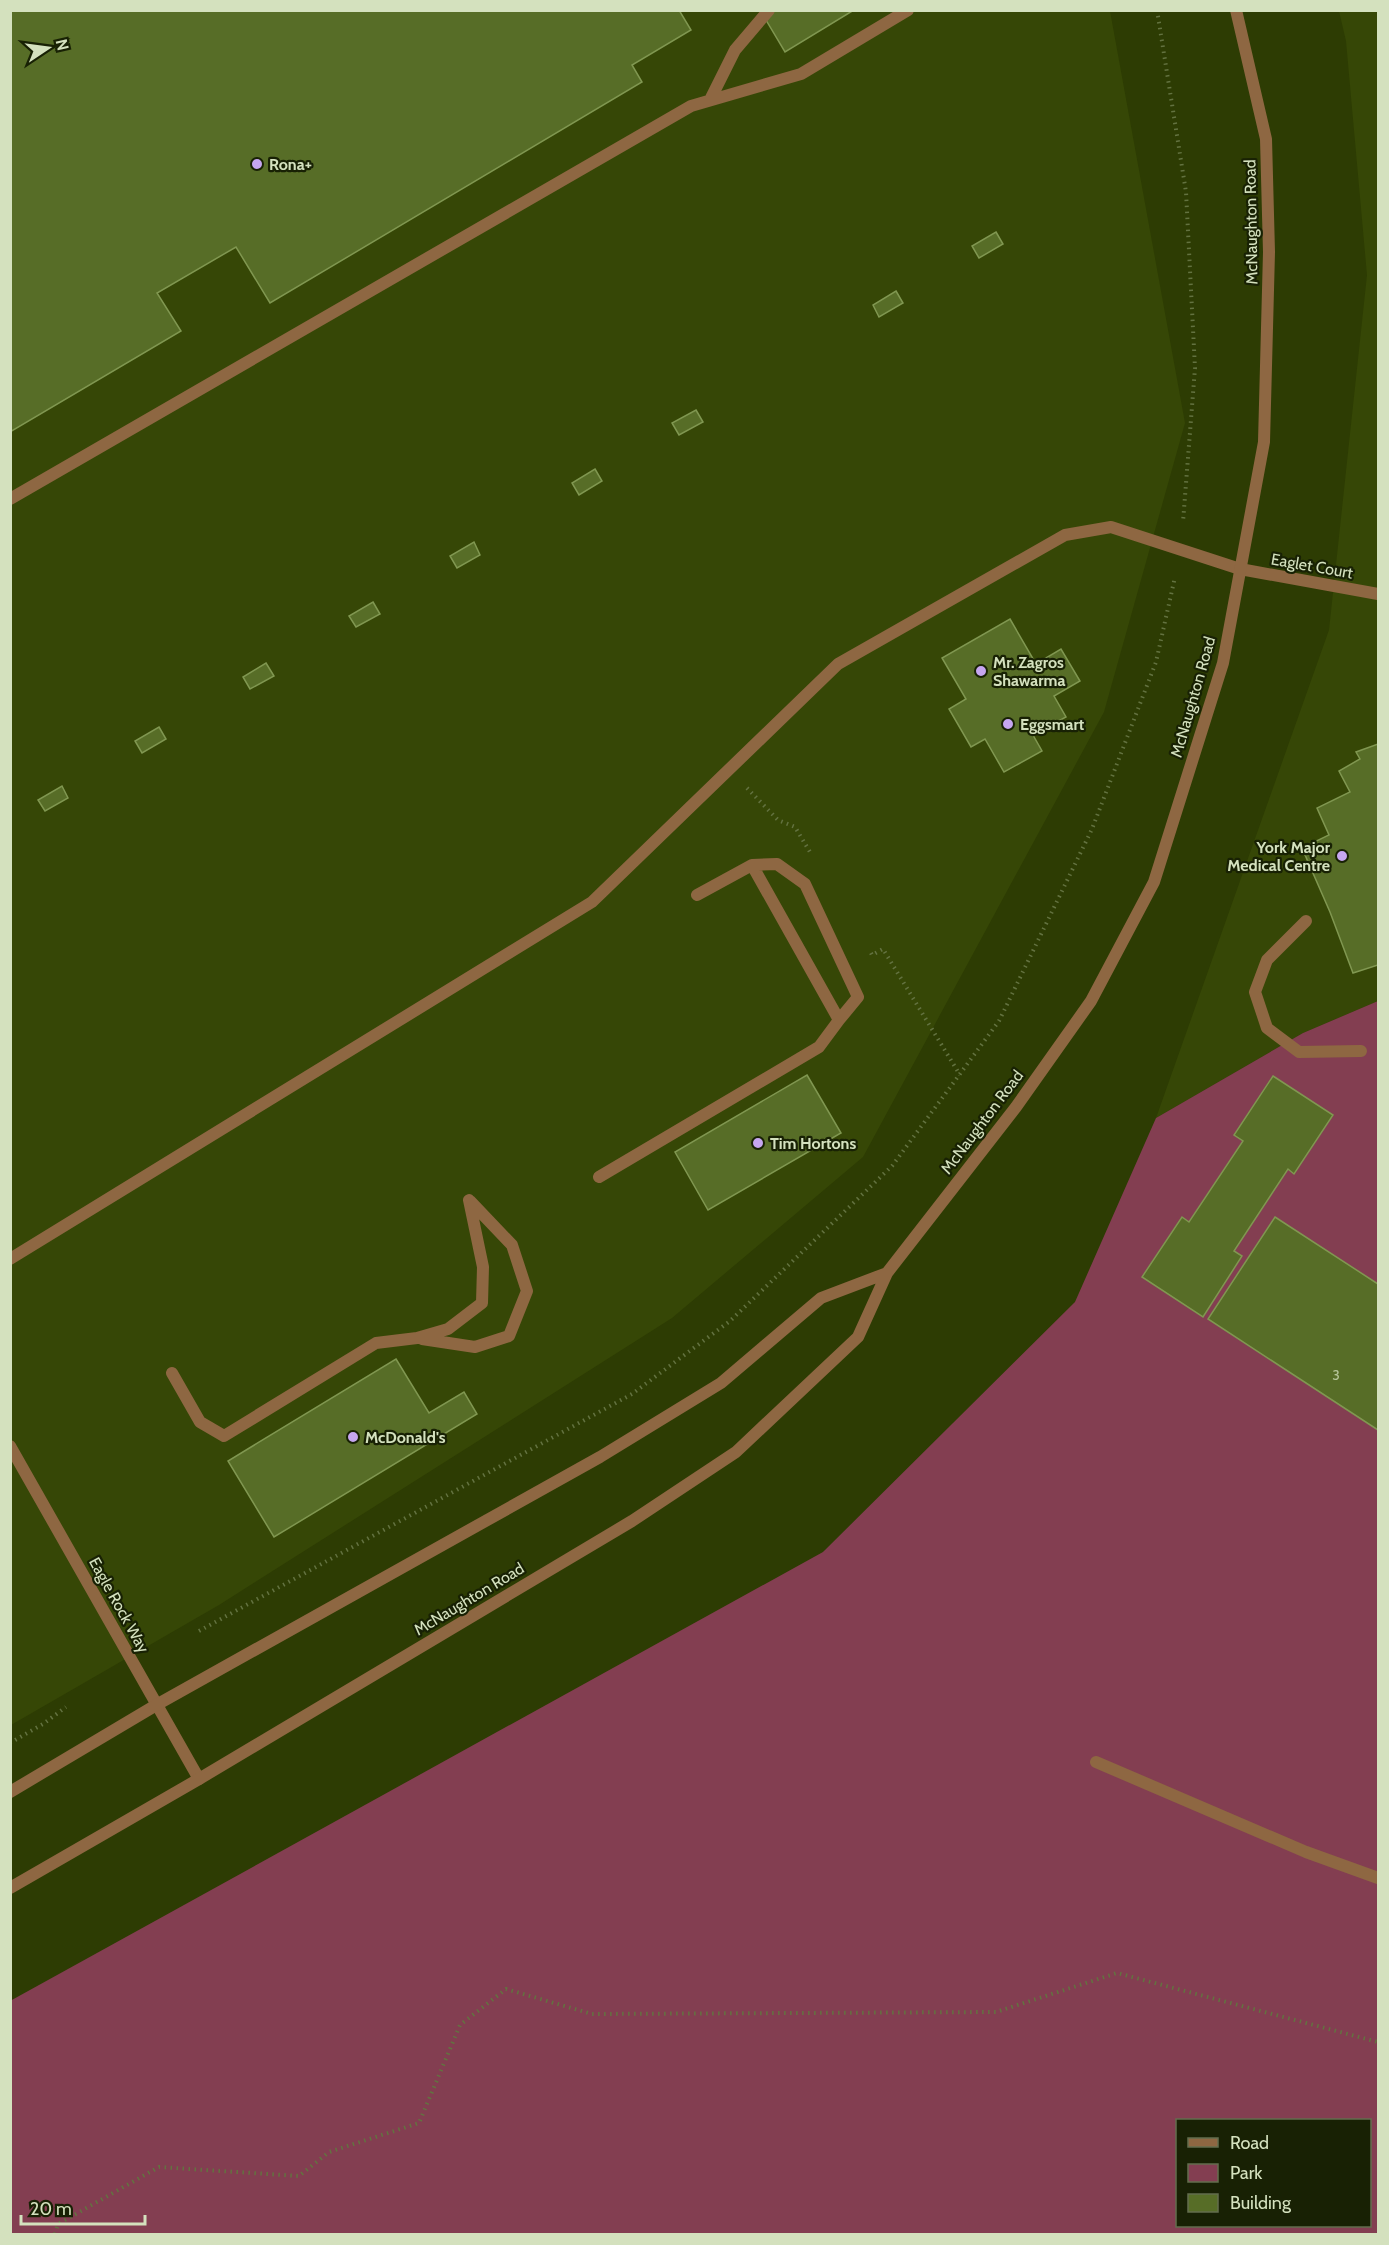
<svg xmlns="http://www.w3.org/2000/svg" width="1389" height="2245" viewBox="0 0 1389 2245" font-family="Cabin,sans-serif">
<rect width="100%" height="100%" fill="#2d3c03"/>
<!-- built -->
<path fill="#364706" d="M11,11H1110L1185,423L1104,712L863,1157L672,1318L219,1605L11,1725Z
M1339,11H1378V1001L1303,1033L1156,1118L1329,630L1367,275L1346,41Z"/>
<!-- green -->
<path fill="#833e51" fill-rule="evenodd" d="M1378,1001V2234H11L10,2001L823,1552L1075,1302L1156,1118L1303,1033ZM1178,2120H1370V2226H1178Z"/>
<!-- building -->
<path fill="#576d27" stroke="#809751" stroke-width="1.5" d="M10,10H679L691,30L632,65L642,82L270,303L236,247L157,293L181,331L10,432Z
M760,10H854L785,52Z
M996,232L1003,244L979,258L972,246Z
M896,291L903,303L879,317L873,305Z
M696,410L703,422L679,435L672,423Z
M595,469L602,481L579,495L572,483Z
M474,542L480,555L457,568L450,556Z
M373,602L380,614L356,627L349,616Z
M1010,619L1036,664L1061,649L1080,681L1054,696L1066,717L1033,735L1042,751L1004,772L985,739L971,747L949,709L966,699L942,658Z
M266,663L274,676L250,689L243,677Z
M159,727L166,739L142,753L135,741Z
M1378,744V965L1353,973L1330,912L1302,848L1329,835L1317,808L1350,792L1339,771L1360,759L1356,752Z
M62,786L68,798L45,811L38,800Z
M807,1075L841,1133L708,1210L675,1152Z
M1273,1076L1333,1115L1294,1174L1288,1169L1234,1251L1242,1256L1203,1317L1142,1277L1182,1217L1189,1222L1243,1141L1234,1135Z
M1275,1217L1378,1284V1430L1208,1319Z
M396,1359L429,1413L464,1392L477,1414L274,1537L228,1461Z"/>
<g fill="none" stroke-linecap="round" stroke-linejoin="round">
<!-- path -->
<path stroke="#637240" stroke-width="4" stroke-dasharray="1.5 4.5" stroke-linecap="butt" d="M1157,10L1186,192L1195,368L1183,522
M747,788L778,820L795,827L810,852
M871,953L872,955L883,949L960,1075
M199,1631L632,1394L730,1321L892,1166L999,1021L1092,829L1156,662L1175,577
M10,1743L43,1724L66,1707
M55,2234L58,2224L159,2167L299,2176L329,2152L419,2123L460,2025L506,1989L592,2014L996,2012L1117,1973L1378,2042"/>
<!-- service -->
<path stroke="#8e6742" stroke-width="12" d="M710,100L735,50L769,10
M10,499L691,106L801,74L908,10
M752,865L777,864L805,884L858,997L839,1020
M1306,921L1267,960L1255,992L1267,1028L1299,1052L1361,1051
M599,1177L819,1047L839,1020L752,865L697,895
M10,1259L592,902L838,664L1065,535L1111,527L1240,569
M422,1339L475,1347L509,1336L527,1291L512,1245L470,1201
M172,1373L200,1422L224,1436L376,1343L417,1338L448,1329L482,1303L483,1267L469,1200
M1096,1762L1306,1852L1378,1878"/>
<!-- minor -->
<path stroke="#8e6742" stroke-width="12" d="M1240,569L1378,594
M10,1446L199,1779"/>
<!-- tertiary -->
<path stroke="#8e6742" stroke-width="12" d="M10,1792L158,1704L600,1457L721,1383L821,1298L887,1273
M10,1888L199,1779L632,1521L736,1452L858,1337L887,1273L1016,1107L1091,1001L1154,882L1223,663L1264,442L1269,252L1266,139L1236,10"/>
</g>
<!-- markers -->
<g fill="#c6a6f0" stroke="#182104" stroke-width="2">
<circle cx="257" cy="164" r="6"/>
<circle cx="981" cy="671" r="6"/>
<circle cx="1008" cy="724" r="6"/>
<circle cx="1342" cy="856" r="6"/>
<circle cx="758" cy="1143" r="6"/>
<circle cx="353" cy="1437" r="6"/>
</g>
<g text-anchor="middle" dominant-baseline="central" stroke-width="4.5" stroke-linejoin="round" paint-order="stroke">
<!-- number labels -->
<g font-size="14" fill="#b5c498">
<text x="1336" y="1375">3</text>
</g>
<!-- poi labels -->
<g font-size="16" font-weight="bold" fill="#d4e1be" stroke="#182104" text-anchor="start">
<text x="269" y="164">Rona+</text>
<text x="993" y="662">Mr. Zagros<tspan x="993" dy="18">Shawarma</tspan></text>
<text x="1020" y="724">Eggsmart</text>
<text x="1330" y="847" text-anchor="end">York Major<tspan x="1330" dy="18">Medical Centre</tspan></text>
<text x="770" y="1143">Tim Hortons</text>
<text x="365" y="1437">McDonald's</text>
</g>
<!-- street labels -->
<g font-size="16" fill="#d4e1be" stroke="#182104">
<text transform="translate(1251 222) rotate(-91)">McNaughton Road</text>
<text transform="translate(1312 566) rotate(10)">Eaglet Court</text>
<text transform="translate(1193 697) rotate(-74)">McNaughton Road</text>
<text transform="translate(982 1122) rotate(-53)">McNaughton Road</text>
<text transform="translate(469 1599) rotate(-31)">McNaughton Road</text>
<text transform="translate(119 1605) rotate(61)">Eagle Rock Way</text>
</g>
</g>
<!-- border -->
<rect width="1389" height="2245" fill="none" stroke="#d4e1be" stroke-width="24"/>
<!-- legend -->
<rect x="1176" y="2119" width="195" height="108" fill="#182104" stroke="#636e4e" stroke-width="1.5"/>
<rect x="1188" y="2138" width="30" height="9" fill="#8e6742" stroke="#636e4e" stroke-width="1.5"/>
<text x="1230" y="2149" font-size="18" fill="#d4e1be">Road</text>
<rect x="1188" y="2164" width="30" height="18" fill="#833e51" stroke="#636e4e" stroke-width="1.5"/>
<text x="1230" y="2179" font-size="18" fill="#d4e1be">Park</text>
<rect x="1188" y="2194" width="30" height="18" fill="#576d27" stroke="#636e4e" stroke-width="1.5"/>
<text x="1230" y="2209" font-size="18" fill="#d4e1be">Building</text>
<!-- north arrow -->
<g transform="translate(48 48) rotate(77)" stroke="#182104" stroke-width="4.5" paint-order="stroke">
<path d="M0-4.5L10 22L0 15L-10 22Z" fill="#d4e1be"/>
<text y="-9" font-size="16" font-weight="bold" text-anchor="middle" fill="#d4e1be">N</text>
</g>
<!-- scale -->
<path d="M21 2215v9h124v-9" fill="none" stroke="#d4e1be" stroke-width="3"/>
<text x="30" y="2215" font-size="18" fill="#d4e1be" stroke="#182104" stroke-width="4.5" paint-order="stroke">20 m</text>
</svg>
